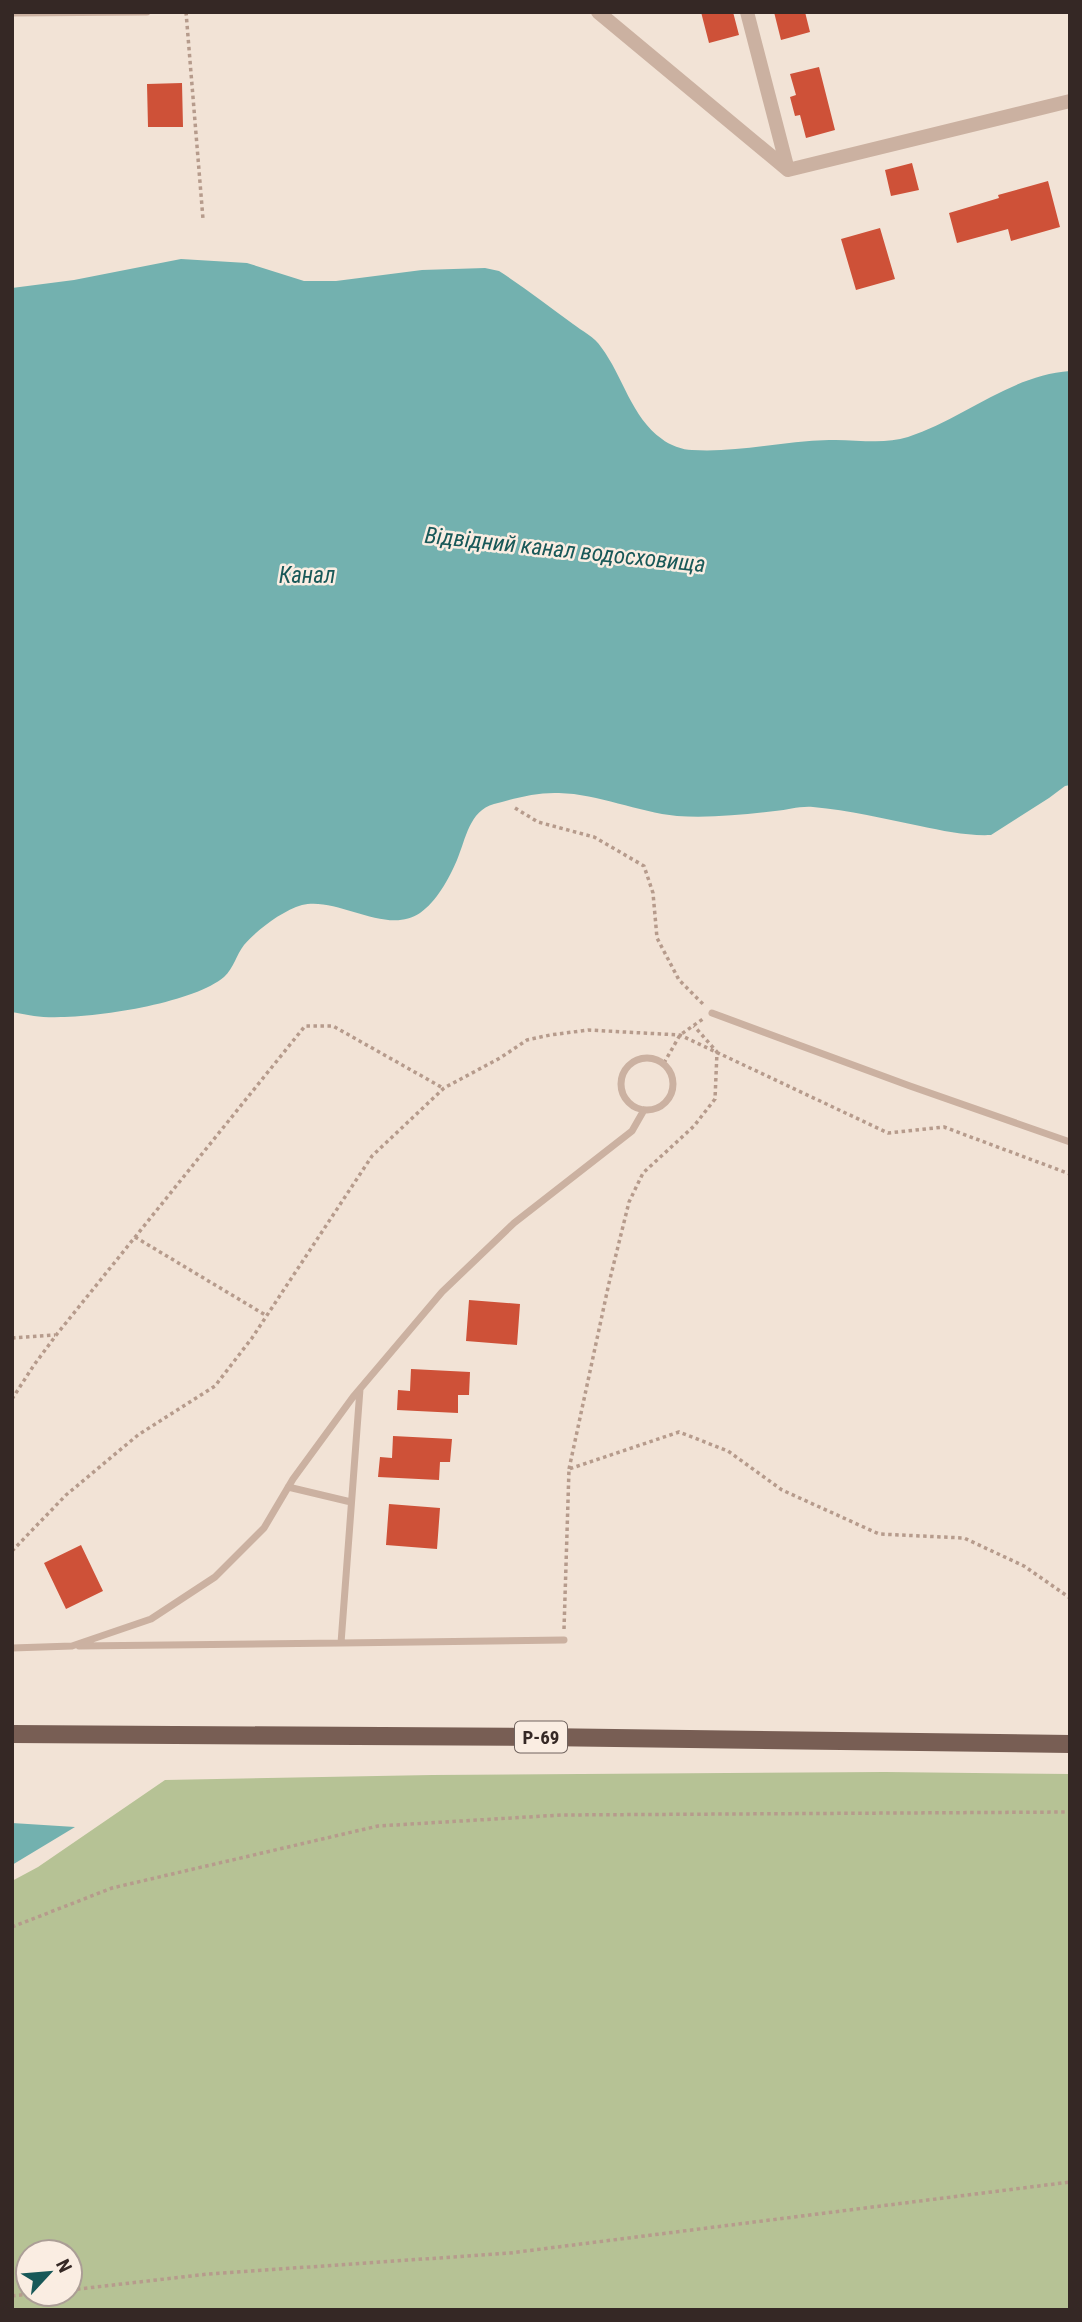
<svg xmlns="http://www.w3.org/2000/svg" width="1082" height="2322" viewBox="0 0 1082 2322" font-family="'Roboto Condensed',sans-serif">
<rect width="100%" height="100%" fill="#f2e3d6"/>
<!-- green -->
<path fill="#b6c295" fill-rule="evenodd" d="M885,1772L1070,1774V2310H12V1881L38,1867L165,1780L432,1775ZM28,2252H70V2294H28Z"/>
<!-- water -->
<path fill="#73b1af" d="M181,259L247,263L304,281H336L422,270L485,268L499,271C524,287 548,306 573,324C582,331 595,337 601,347C623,376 631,417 662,439C669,445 683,450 692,450C737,453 783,441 829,440C855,439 883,445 908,437C963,419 1011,375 1070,371V785L1065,786L1049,798L991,835C967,836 944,831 920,826C885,819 849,810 813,807C799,806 788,810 775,811C743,815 709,818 677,816C637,812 599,794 559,793C538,792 515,798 494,804C469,811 466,839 457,860C449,879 436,902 420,913C387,936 337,896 302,905C282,911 258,929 244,945C236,955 234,968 224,977C191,1005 76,1022 34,1016C26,1015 19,1013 12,1012V288L74,280Z
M12,1823L75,1827L12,1865Z"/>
<!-- building -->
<path fill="#ce5138" d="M701,12H733L739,35L709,43Z
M774,12H805L810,32L781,40Z
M819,67L835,130L806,138L800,115L795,116L790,97L796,95L790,74Z
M182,83L183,127H148L147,84Z
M912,163L919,190L891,196L885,170Z
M1048,181L1060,227L1011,241L1008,229L957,243L949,213L999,198L998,195Z
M880,228L895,279L856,290L841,239Z
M469,1300L520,1304L517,1345L466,1341Z
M411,1369L470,1372L469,1395H458V1413L397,1410L398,1390L410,1391Z
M393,1436L452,1439L450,1462H440L439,1480L378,1477L380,1457L392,1458Z
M389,1504L440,1508L437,1549L386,1545Z
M81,1545L103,1591L66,1609L44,1563Z"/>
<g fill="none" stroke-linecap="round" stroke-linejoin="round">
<!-- path -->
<path stroke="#b69b8c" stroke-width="3.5" stroke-dasharray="3.5 3.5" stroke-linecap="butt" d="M186,12L203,219
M515,808L538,822L594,837L644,866L653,893L657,938L679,980L704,1005
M664,1063L680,1035L703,1019
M135,1237L267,1316
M12,1338L55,1335
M12,1399L34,1365L57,1334L305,1026H333L443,1088
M569,1469L609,1283L629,1202L643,1173L694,1126L715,1099L717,1052L694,1026
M12,1551L66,1495L138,1435L215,1386L252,1338L372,1156L444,1088L500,1058L527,1040L550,1035L588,1030L680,1035L888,1133L944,1127L1070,1174
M564,1629L569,1469L679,1432L728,1451L782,1490L879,1534L964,1538L1024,1566L1070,1598
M12,1927L112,1888L378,1826L561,1815L1070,1812
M70,2290L208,2274L510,2253L1070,2182
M12,2296L29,2294"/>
<!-- lane -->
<path stroke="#cbb1a1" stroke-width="7" d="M12,13L147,12
M712,1013L910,1086L1070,1142
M621 1084a26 26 0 1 1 52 0a26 26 0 1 1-52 0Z
M288,1487L351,1502
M341,1643L564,1640
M79,1646L341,1643L360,1389
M12,1648L72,1646L151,1619L215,1577L264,1528L293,1479L353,1397L442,1292L514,1223L632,1131L644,1110"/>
<!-- street -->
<path stroke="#cbb1a1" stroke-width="14" d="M598,12L788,170L1070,101
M747,12L788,170"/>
<!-- primary -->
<path stroke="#785e54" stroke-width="18" d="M12,1734L540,1737L1070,1744"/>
</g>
<g text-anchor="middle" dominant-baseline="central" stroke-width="5" stroke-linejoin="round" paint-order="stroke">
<!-- shield labels -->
<rect fill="#faede2" stroke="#70635e" stroke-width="2" x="515" y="1721.5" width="52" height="31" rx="5"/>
<g font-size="19" font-weight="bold" fill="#352825">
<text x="541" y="1737">Р-69</text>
</g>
<!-- water labels -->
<g font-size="23" font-style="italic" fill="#185858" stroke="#faede2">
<text transform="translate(565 550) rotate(6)">Відвідний канал водосховища</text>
<text x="307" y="575">Канал</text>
</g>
</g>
<!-- border -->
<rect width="1082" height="2322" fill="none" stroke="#352825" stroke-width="28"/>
<!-- north arrow -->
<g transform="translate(49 2273) rotate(64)"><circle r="33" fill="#faede2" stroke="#ab9e96" stroke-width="2"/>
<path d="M0-5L12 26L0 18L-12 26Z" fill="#185858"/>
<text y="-10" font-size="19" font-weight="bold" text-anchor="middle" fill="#352825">N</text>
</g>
</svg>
